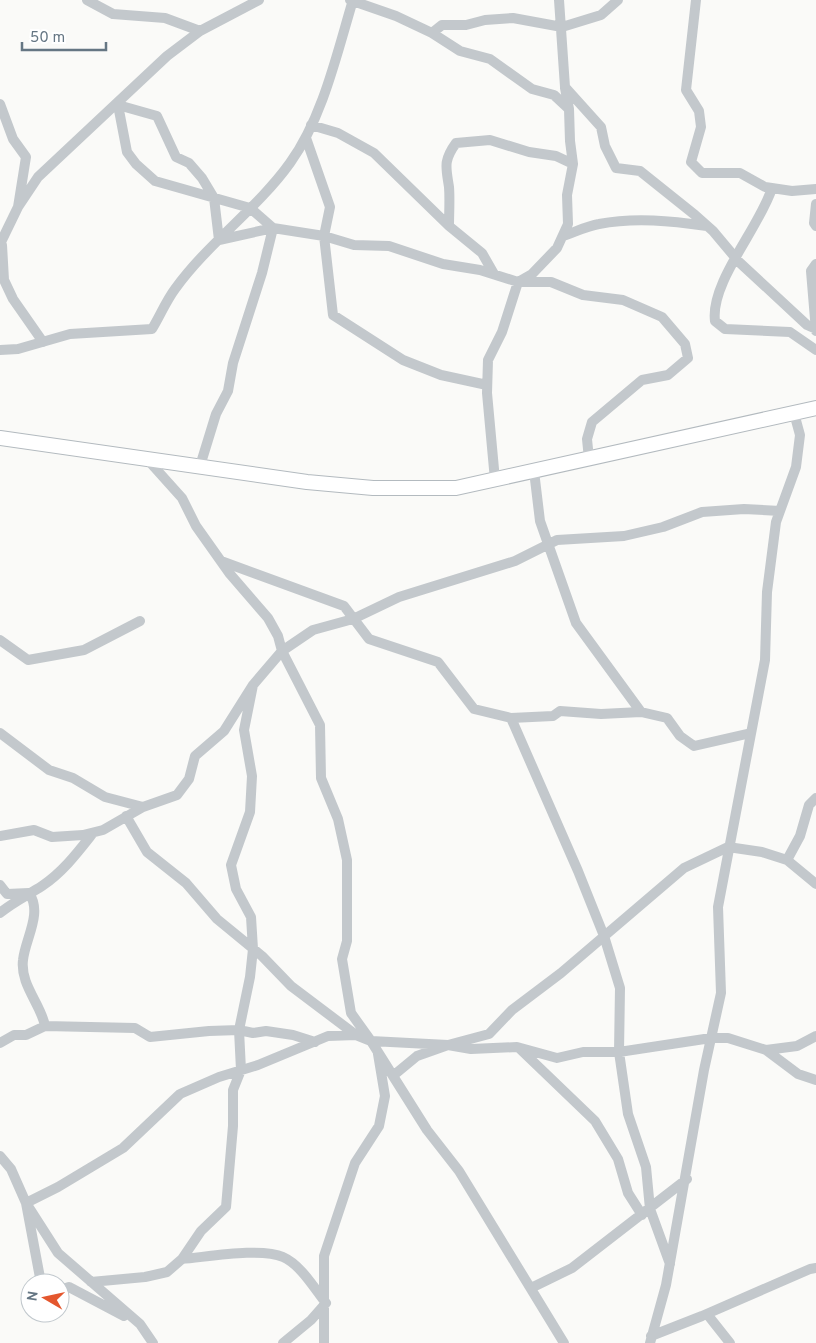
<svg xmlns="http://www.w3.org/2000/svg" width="816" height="1343" viewBox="0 0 816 1343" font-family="Overpass,sans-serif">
<rect width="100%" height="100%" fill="#fafaf8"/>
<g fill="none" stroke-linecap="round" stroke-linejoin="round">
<!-- secondary casing -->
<g stroke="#b3babf" stroke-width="16">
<path id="secondary" d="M0,438L307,482L373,488H456L816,408"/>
</g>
<!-- street -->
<path stroke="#c3c8cc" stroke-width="10" d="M87,0L113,14L165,18L200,31
M350,0L396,16L432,33
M559,0L565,87L601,127L605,146L616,168L640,171L695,215L713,231L739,262L807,325L816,329
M696,0L686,90L699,111L701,127L691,162L702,173H740L765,187L792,191L816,189
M0,104L13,139L26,157L18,207L1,242L0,252
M569,109L554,95L532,89L490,59L460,51L432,33L442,25H466L485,20L513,18L562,27L601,15L618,0
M311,125L338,133L374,153L449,226L482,253L494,274
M306,138L330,207L324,236L333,315L403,360L441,375L487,385
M772,188C760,227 710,282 715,321L725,329L790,332L816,350
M816,204L814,223L816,226
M18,207L38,177L167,56L200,31L259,0
M449,226C449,213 450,199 449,187C446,167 443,161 456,143L490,140L529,152L556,156L573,164
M563,236C575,232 587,226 599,224C635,217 672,221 707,226
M2,245L4,280L13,299L43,342
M816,264L811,271L816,331
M0,350L18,349L70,334L152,329C160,316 166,301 175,289C208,243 257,209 290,163C323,117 337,53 353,0
M200,466L216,414L228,391L233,363L262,273L273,228L219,240L214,198L202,178L189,163L176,157L157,116L118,105L127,152L136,164L155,181L250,208L273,228L324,236L354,245L389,246L443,264L480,270L518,282H551L583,295L623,300L662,317L685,344L688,358L668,375L642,380L592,422L587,439L589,459
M534,471L540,521L576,623L641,712
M495,480L487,393L488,360L502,332L518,282L532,274L557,248L568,224L567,195L573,164L570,141L569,109L565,88
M780,511L744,509L702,512L663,527L624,536L557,540L515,561L399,597L353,619L313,630L282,651L320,725L321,778L338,819L347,860V941L342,959L351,1013L371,1041L448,1045L489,1034L512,1010L561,973L684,868L728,847L762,852L787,860L800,836L809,805L816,798
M221,561L344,606L369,639L438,662L474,709L511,718L553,716L560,711L601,714L641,712L667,718L680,736L694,746L751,733
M0,640L28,660L84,650L140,621
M511,718L578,871L604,936L620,988L619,1052L628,1114L646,1167L650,1209L670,1264
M0,733L49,770L73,778L105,797L143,807
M126,816L147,852L186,883L217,919L262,956L291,986L356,1035L371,1041L427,1130L459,1171L564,1343
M0,836L34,830L52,837L83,835L103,830L143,807L177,795L189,779L195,756L224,731L253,685L282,651L278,636L268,618L230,574L196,526L182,498L147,459
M787,860L816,884
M0,885L7,894L29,893C43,913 25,939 23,960C20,985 41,1004 45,1026L26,1035H14L0,1043
M0,913C13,902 28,895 42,886C63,872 78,852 93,833
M45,1026L135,1028L150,1037L209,1031L239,1030L253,1033L266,1031L293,1035L315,1042
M519,1048L595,1121L618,1159L628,1193L642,1215
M766,1050L797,1046L816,1036
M394,1075L417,1056L448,1045L471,1049L517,1047L557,1058L583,1052H619L711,1038H728L766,1050L798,1074L816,1080
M0,1156L11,1169L26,1203L58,1187L123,1148L180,1094L219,1077L258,1065L328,1036L356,1035
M182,1259C207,1257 262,1247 283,1257C301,1265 314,1288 326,1303L311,1320L283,1343
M91,1282L145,1277L167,1272L182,1259L201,1231L226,1207L233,1126V1090L241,1070L239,1030L250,977L253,949L251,917L236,889L231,865L250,812L252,776L244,730L253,685
M41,1283L26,1203L58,1253L140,1324L153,1343
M531,1288L572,1268L687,1179
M60,1290L69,1287L124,1316
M707,1314L730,1343
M651,1336L702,1316L810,1269L816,1268
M324,1343V1256L355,1163L379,1126L385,1096L378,1054
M650,1343L666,1285L704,1070L721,993L718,907L765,660L767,592L776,522L796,467L800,435L794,413"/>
<!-- secondary -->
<use href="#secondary" stroke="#fff" stroke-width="14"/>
</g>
<!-- north arrow -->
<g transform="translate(45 1298) rotate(279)"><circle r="24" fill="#ffffff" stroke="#c1c8cd"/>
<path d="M0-4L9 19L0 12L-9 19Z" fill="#e4572e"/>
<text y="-8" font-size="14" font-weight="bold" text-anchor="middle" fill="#657683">N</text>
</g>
<!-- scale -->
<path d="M22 42v8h84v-8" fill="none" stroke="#657683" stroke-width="2.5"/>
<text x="30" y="42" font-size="15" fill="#657683" stroke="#ffffff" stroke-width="4" paint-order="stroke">50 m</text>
</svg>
